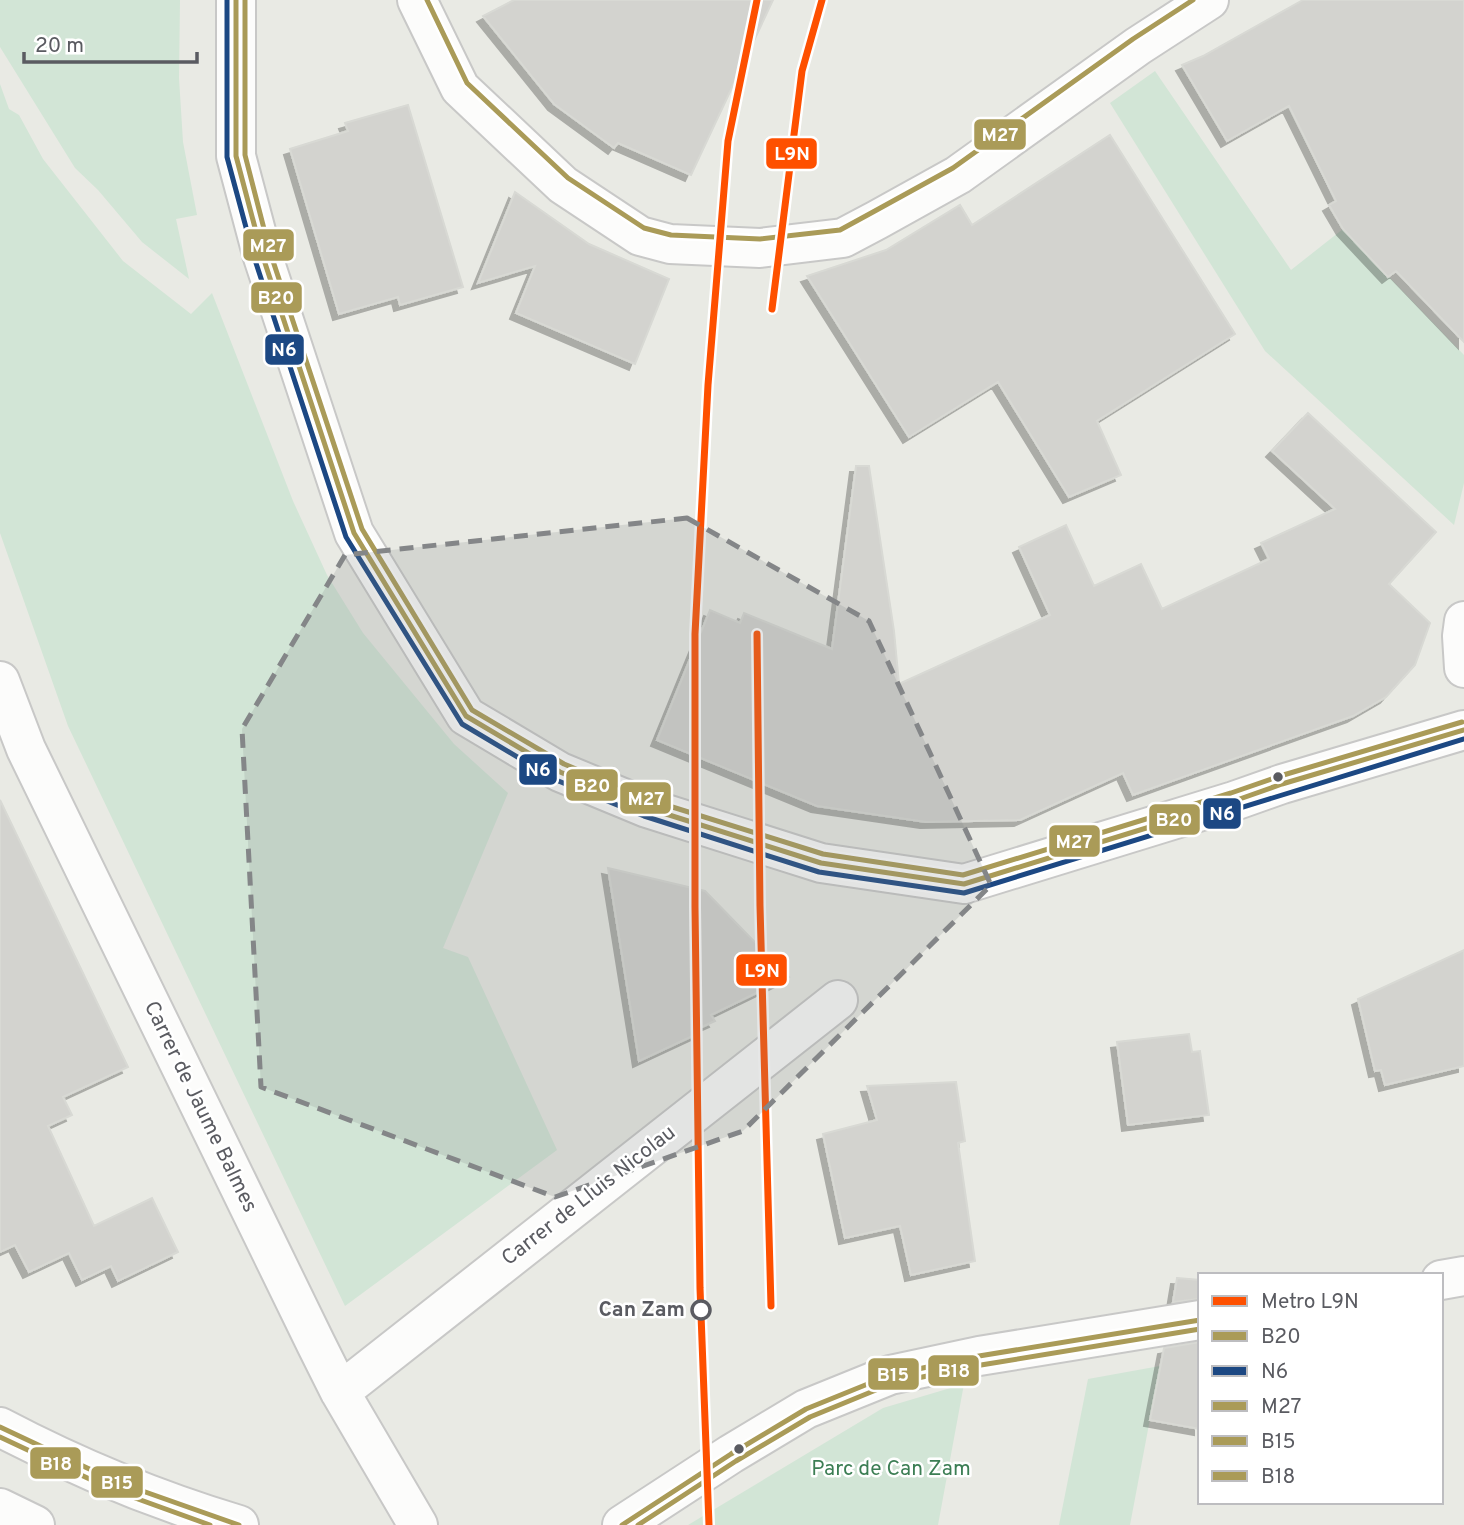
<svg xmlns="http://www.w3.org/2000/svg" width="1464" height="1525" viewBox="0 0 1464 1525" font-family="Overpass,sans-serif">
<defs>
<filter id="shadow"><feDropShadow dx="-6" dy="6" stdDeviation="0" flood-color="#0004"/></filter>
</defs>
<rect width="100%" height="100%" fill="#e9eae4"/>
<!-- green -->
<path fill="#d2e5d6" d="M0,0H180L179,78L183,142L197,215L176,219L189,279L142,242L98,190L75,168L0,47Z
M1155,71L1291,270L1343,229L1464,355V483L1454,525L1265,351L1110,103Z
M0,84L9,109L19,115L43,159L123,261L191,314L212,293L293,501L327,575L363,633L454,744L508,793L443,948L468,957L557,1150L345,1306L68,726L0,533Z
M1160,1366L1130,1525H1059L1088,1379Z
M964,1384L938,1525H688L883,1408Z"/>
<!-- building -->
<path fill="#d3d3cf" stroke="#d8d9d4" stroke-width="2" filter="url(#shadow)" d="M514,0H773L691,175L618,143L614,148L554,104L483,16Z
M1303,0H1464V342L1396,271L1388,277L1343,229L1329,205L1336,201L1289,106L1227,141L1182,65L1203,56Z
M408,105L463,287L400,305L398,297L339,314L290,149L348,131L345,123Z
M1110,135L1235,334L1097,421L1121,475L1069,497L998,382L909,437L807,276L886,250L960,205L972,225Z
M515,192L589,244L669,279L635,364L516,313L535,266L478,283Z
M1308,413L1436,532L1389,584L1430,623L1415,665L1386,697L1353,716L1133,795L1123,773L1020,820L926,822L817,806L657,740L710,610L740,623L744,613L832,649L856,466H869L894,631L899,684L1050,615L1019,547L1066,525L1094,586L1141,564L1162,609L1269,559L1261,543L1335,509L1272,451Z
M0,800L128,1067L63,1097L72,1115L48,1126L94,1226L152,1198L178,1252L118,1281L111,1266L82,1280L69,1253L29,1272L15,1245L0,1252Z
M608,868L705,891L789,977L711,1015L715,1021L695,1030L697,1034L639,1061Z
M1464,950V1066L1385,1085L1381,1070L1375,1071L1358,999Z
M1189,1034L1192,1052L1200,1051L1209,1115L1128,1125L1117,1042Z
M956,1082L965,1141L958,1143L975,1261L911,1275L900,1226L845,1238L823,1134L877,1120L867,1086Z
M1177,1278L1200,1280V1299L1173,1302Z
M1200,1342V1429L1150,1420L1164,1348Z"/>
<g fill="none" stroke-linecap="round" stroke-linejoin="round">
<!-- minor casing -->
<g stroke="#c8c8c7" stroke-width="42">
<path id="minor" d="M236,0V156L262,254L354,533L466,716L560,772L647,808L821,863L964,884L1234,801L1282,784L1464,730
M417,0L460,88L563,185L640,236L670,244L760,248L843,238L877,220L958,175L1138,46L1209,0
M1464,621L1462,636L1464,668
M0,681L26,749L316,1344L340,1392L418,1525
M340,1392L838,1000"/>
</g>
<!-- tertiary casing -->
<g stroke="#c8c8c7" stroke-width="42">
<path id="tertiary" d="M1441,1280L1464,1276
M0,1427C76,1467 156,1500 239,1525
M0,1508L35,1525
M622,1525L731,1454L806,1409L890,1375L979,1356L1200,1320"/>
</g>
<!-- minor -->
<use href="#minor" stroke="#fcfcfb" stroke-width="38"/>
<!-- tertiary -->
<use href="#tertiary" stroke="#fcfcfb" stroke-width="38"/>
<!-- bus-1 casing -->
<g stroke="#fff" stroke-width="10">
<path id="bus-1" d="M236,0V156L262,254L354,533L466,716L560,772L647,808L821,863L964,884L1234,801L1282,784L1464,730"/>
</g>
<!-- bus-2 casing -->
<g stroke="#fff" stroke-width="10">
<path id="bus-2" d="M227,0V157L254,257L346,537L462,724L556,780L644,816L819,872L964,893L1464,739"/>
</g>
<!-- bus-3 casing -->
<g stroke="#fff" stroke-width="10">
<path id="bus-3" d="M245,0V155L270,252L362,529L472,710L564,764L650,800L823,854L963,875L1231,793L1280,776L1462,722
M427,0L467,83L568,178L644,228L671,235L760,239L840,230L873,212L953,168L1133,39L1193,0"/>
</g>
<!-- bus-4 casing -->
<g stroke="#fff" stroke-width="10">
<path id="bus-4" d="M0,1427L117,1482L239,1525
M622,1525L731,1454L806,1409L890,1375L979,1356L1200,1320"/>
</g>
<!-- bus-5 casing -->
<g stroke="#fff" stroke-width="10">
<path id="bus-5" d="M0,1437L113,1490L210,1525
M638,1525L736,1461L810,1417L893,1383L981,1365L1200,1329"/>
</g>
<!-- bus-1 -->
<use href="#bus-1" stroke="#aa9b58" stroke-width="5"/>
<!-- bus-2 -->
<use href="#bus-2" stroke="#1c4883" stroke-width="5"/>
<!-- bus-3 -->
<use href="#bus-3" stroke="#aa9b58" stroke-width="5"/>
<!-- bus-4 -->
<use href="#bus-4" stroke="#aa9b58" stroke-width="5"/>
<!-- bus-5 -->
<use href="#bus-5" stroke="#aa9b58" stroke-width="5"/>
<!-- metro-1 casing -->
<g stroke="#fff" stroke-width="12">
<path id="metro-1" d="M772,309L802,71L822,0
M757,634L760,906L771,1306
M709,1525L700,1288L695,907V634L708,385L728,141L757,0"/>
</g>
<!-- metro-1 -->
<use href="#metro-1" stroke="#fe5000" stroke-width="7"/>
</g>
<!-- marked area -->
<path fill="#848688" fill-opacity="0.2" stroke="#848688" stroke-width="5" stroke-dasharray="14 9" stroke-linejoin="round" d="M687,518L869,621L991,885L743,1131L555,1197L261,1087L242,729L345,555Z"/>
<!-- markers -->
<g fill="#5a5b61" stroke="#fff" stroke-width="2.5">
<circle cx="1278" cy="777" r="6"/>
<circle cx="739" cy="1449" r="6"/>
</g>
<circle fill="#fff" stroke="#5a5b61" stroke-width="3.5" cx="701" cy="1310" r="9"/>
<g text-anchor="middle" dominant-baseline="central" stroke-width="5" stroke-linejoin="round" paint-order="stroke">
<!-- street labels -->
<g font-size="21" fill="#5a5b61" stroke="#fff">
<text transform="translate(200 1107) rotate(64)">Carrer de Jaume Balmes</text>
<text transform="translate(589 1196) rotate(-38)">Carrer de Lluis Nicolau</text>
</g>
<!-- stop labels -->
<g font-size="21" font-weight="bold" fill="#5a5b61" stroke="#fff" text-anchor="end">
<text x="685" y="1310">Can Zam</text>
</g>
<!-- park labels -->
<g font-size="21" fill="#3c7e54" stroke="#fff">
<text x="891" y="1469">Parc de Can Zam</text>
</g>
</g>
<g stroke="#fff" stroke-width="2.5">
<rect x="973" y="118" width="54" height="33" rx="7" fill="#aa9b58"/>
<rect x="765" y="137" width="53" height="33" rx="7" fill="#fe5000"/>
<rect x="242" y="228" width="53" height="34" rx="7" fill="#aa9b58"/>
<rect x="250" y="281" width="53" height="33" rx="7" fill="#aa9b58"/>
<rect x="264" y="333" width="41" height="33" rx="7" fill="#1c4883"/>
<rect x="518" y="753" width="40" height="33" rx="7" fill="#1c4883"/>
<rect x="565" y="768" width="54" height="34" rx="7" fill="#aa9b58"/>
<rect x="619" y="781" width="53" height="34" rx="7" fill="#aa9b58"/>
<rect x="1202" y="797" width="40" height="33" rx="7" fill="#1c4883"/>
<rect x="1148" y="803" width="53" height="33" rx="7" fill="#aa9b58"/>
<rect x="1048" y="824" width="53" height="34" rx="7" fill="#aa9b58"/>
<rect x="735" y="953" width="53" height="34" rx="7" fill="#fe5000"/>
<rect x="927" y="1354" width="53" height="33" rx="7" fill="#aa9b58"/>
<rect x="867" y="1357" width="53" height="34" rx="7" fill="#aa9b58"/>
<rect x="29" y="1446" width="53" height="34" rx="7" fill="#aa9b58"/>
<rect x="90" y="1465" width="54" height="34" rx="7" fill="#aa9b58"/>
</g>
<g font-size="19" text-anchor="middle" font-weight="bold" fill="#fff">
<text x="1000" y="141">M27</text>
<text x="792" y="160">L9N</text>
<text x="268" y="252">M27</text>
<text x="276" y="304">B20</text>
<text x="284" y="356">N6</text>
<text x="538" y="776">N6</text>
<text x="592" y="792">B20</text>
<text x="646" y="805">M27</text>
<text x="1222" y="820">N6</text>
<text x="1174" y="826">B20</text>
<text x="1074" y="848">M27</text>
<text x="762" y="977">L9N</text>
<text x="954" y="1377">B18</text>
<text x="893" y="1381">B15</text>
<text x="56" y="1470">B18</text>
<text x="117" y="1489">B15</text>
</g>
<!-- legend -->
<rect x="1198" y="1273" width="245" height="231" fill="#ffffff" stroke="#bdbdc0" stroke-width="2"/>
<rect x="1212" y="1296" width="35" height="10" fill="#fe5000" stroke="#bdbdc0" stroke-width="2"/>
<text x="1261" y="1308" font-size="21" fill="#5a5b61">Metro L9N</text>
<rect x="1212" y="1331" width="35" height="10" fill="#aa9b58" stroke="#bdbdc0" stroke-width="2"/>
<text x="1261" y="1343" font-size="21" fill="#5a5b61">B20</text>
<rect x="1212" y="1366" width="35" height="10" fill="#1c4883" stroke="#bdbdc0" stroke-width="2"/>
<text x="1261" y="1378" font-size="21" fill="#5a5b61">N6</text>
<rect x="1212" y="1401" width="35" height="10" fill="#aa9b58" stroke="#bdbdc0" stroke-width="2"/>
<text x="1261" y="1413" font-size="21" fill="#5a5b61">M27</text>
<rect x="1212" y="1436" width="35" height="10" fill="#aa9b58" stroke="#bdbdc0" stroke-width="2"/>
<text x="1261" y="1448" font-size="21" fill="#5a5b61">B15</text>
<rect x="1212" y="1471" width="35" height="10" fill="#aa9b58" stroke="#bdbdc0" stroke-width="2"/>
<text x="1261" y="1483" font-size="21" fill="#5a5b61">B18</text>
<!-- scale -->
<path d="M24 52v10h173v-10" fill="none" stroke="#5a5b61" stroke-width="3.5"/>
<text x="35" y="52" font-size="21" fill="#5a5b61" stroke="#ffffff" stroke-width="5" paint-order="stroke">20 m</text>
</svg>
